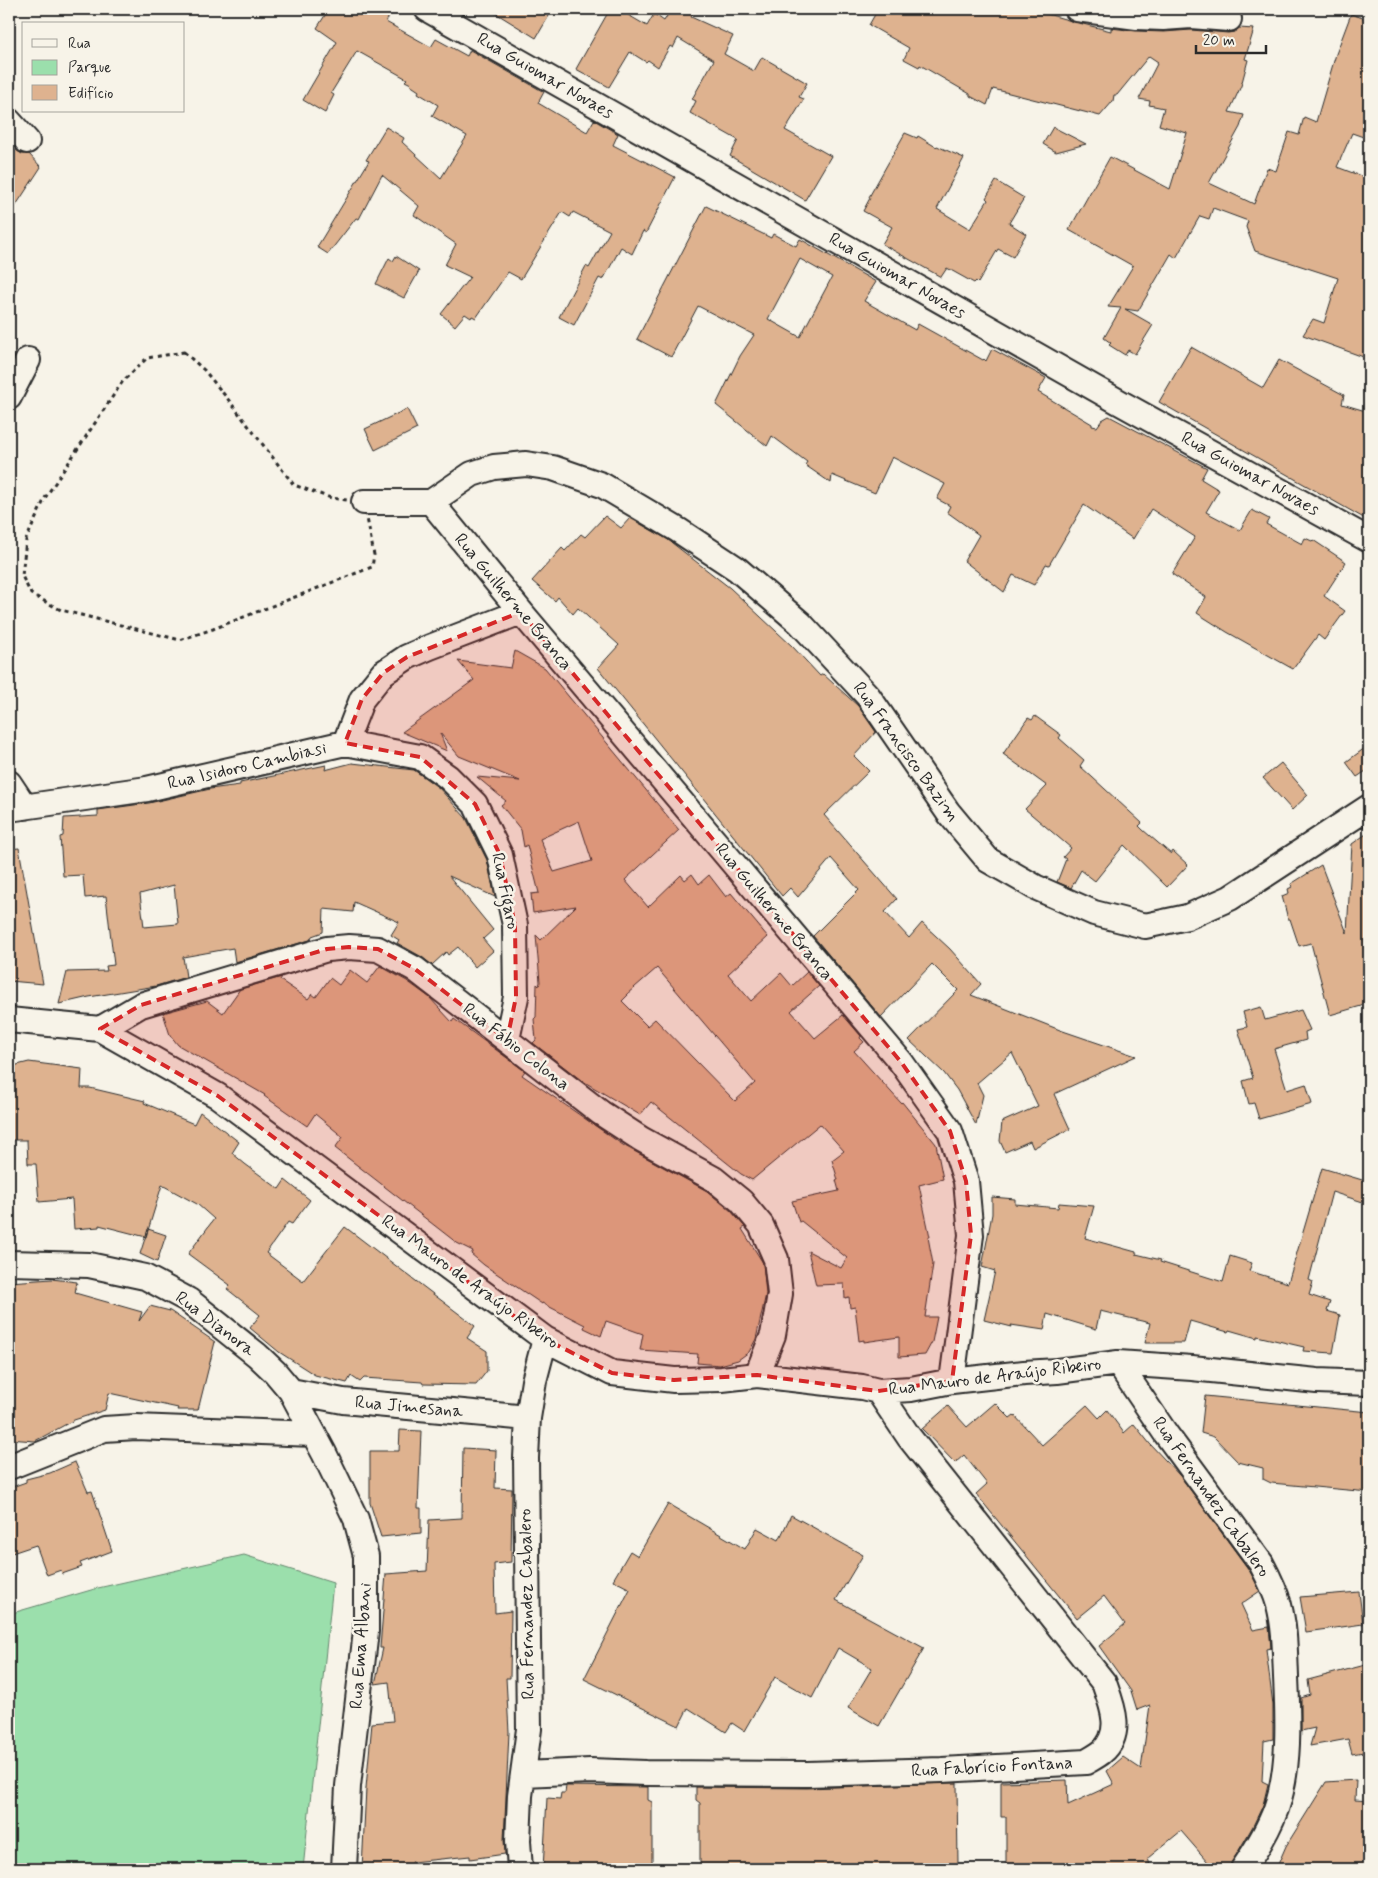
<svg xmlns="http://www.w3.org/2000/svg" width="1378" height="1878" viewBox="0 0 1378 1878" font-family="Mynerve,sans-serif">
<rect width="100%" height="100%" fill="#f7f3e8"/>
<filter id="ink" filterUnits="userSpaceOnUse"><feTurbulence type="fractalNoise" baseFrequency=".02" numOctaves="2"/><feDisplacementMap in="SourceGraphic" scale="10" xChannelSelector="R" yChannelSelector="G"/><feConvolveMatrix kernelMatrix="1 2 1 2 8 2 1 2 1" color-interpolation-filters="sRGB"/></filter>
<g filter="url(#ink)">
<!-- green -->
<path fill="#9bdfac" stroke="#63856c" d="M244,1555L333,1583L303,1869H9V1614L98,1588Z"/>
<!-- building -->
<path fill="#deb28f" stroke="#2b2b2b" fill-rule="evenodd" d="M329,9H393L386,22L431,47L436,39L467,56L470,50L544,92L538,103L587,132L594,120L618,134L613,145L675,177L646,233L643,231L632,254L621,247L603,280L599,278L574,325L559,317L586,266L589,268L610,231L573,212L570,217L562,212L521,279L508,272L476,318L472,316L471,318L465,314L455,326L441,314L470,277L445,265L456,244L414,215L419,206L382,175L359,219L356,218L328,254L317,247L369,161L366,160L386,127L404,138L402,142L441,178L467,136L432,116L438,105L418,93L419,91L410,85L411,84L405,81L407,79L357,51L331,93L334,95L325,113L303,100L337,42L317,28Z
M489,9H553L536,38Z
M610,9H618L647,26L654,14L664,21L671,9H695L691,17L733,36L724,54L754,71L762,57L807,83L799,97L804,99L785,130L831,156L805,200L730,156L738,140L690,113L696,101L692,99L714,60L678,38L673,48L670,46L658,67L648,60L646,62L630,52L609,87L576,69Z
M878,9H1030L1075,22L1111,31V28L1136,31L1164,32L1191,30L1228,33L1234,32L1239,28L1254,29L1245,59L1248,60L1241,86L1229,112L1244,115L1240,127L1209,183L1254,204L1267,168L1276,171L1289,132L1299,135L1304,117L1316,122L1336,54L1351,14L1369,20V139L1352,133L1337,167L1369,179V359L1303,335L1313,319L1324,323L1338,278L1255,251L1246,227L1248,221L1213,208L1209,219L1200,216L1176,258L1171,254L1138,311L1125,309L1153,325L1135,354L1128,350L1125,355L1109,345L1111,343L1104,338L1121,308L1108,307L1133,266L1069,230L1110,157L1170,189L1187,133L1159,125L1164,108L1149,105L1150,101L1139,99L1158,62L1149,56L1117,95H1114L1113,101L1100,116L993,89L987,105L970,96V94L920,65L919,67L904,59L909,48L869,25Z
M1053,127L1086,144L1056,152L1043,144Z
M905,133L917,138L918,136L936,147L937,146L964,158L937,209L970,229L988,200L986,198L996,181L1024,198L1009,223L1026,234L1013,257L998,249L978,283L976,281L974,283L947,268L941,277L882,244L892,227L863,211L870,198L869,197Z
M9,141L17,151L22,154H29L41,167L9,216Z
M706,206L771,238L773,234L796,246L800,239L876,282L864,301L915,330L918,324L983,360L984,359L986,361L992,349L1046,378L1038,392L1092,424V426L1097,427L1102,420L1109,416L1207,468L1201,479L1219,490L1206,512L1240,530L1252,510L1269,519L1266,524L1302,544L1305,538L1312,541L1313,540L1346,562L1324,596L1345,611L1324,640L1318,635L1293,669L1227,632L1197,613L1206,597L1172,574L1195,537L1151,509L1133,539L1084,505L1049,565L1046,564L1034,585L1013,575L1004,592L964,561L979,535L947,512L950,506L937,499L945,484L892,457L875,493L832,475L831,483L805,465L807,462L772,436L767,446L716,405L740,356L754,335L698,306L671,357L637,339ZM800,259L832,277L800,337L768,319Z
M396,256L419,271L404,298L376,284L389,258L393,261Z
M1191,347L1263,388L1279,360L1344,395L1342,404L1369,412V521L1159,402Z
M407,409L417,429L375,450L365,429Z
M605,516L621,528L630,518L667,539L730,588L792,646L820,676L823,674L858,706L876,732L854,756L869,771L824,815L897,899L885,912L909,938L922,923L950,949L981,984L971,995L1060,1030L1136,1056L1054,1094L1070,1129L1033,1148L1030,1141L1005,1152L1000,1141L1002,1122L1038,1106L1012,1053L977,1083L983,1095L976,1125L957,1090L944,1073L909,1040L958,990L932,964L881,1017L813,936L859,890L831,858L798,897L790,888L782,896L598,668L619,645L578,608L573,614L558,597L555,601L532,581L562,548L565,551L581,534L585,537Z
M515,651L545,668L679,830L625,880L648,907L681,875L685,880L692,874L699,884L709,875L726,897L731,893L768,937L728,974L751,1001L781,973L792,986L807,972L819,986L791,1011L815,1038L843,1015L861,1036L860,1038L864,1042L854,1051L901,1103L902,1102L936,1144L943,1179L919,1185L930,1237H928L933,1264L925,1317H937L932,1342L925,1355L899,1357V1337L864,1342V1340L859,1341L855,1307L850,1308L849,1297L845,1298L844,1284L816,1285L808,1251L841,1268L847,1258L801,1221L799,1222L792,1201L839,1191L836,1180H838L832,1160L844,1151L820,1124L752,1180L741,1174L651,1102L640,1115L581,1080L533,1043L536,1040L534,1019L536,1017L537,984L539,986L540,982L536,935L541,940L576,906L533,913L531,894L539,893L527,845L524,847L521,830L501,805L506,801L477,777L520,781L459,756L440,733L447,751L402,732L474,680L458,661L511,668ZM579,821L592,861L554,872L540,839ZM657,968L755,1083L735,1101L655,1019L647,1026L622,1001L628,995L627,994Z
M1035,716L1061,735L1059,738L1084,760L1080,766L1142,823L1139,826L1143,830L1171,854L1173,851L1188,865L1167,887L1124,845L1095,881L1081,870L1071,888L1057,882L1066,859L1063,857L1071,848L1025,809L1047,786L1003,754L1028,718L1032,720Z
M1369,745V769L1357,777L1346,762Z
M352,763L414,770L439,788L466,818L487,860L495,897L449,876L493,930L483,939L493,951L475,967L458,947L448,955L446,952L432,965L422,957L397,943L399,940L391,935L399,922L354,902L353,912L324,909L323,932L312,936L310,940L235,962L233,948L183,957L186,977L156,986L89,997L59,1004L67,972L107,971L106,966L114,965L106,896L85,898L83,875L63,876L60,837L63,836L64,818L98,816V810L149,803L210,789L240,785V783L326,765L325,770ZM174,885L178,924L144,927L140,894Z
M1281,763L1308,795L1292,810L1263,778Z
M1369,832V1000L1361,1006L1330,1015L1311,943L1299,946L1290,919H1288L1282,896L1289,893L1288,889L1292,887L1291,884L1321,865L1347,933L1352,844Z
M19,848L43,984L9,981V849Z
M380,966L407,981L429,997L452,1022L454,1019L525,1071L522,1075L623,1145L707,1191L731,1211L745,1227L742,1229L763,1263L766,1294L756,1339L749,1352L738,1360L720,1365L697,1363L698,1354L640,1350L643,1334L606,1321L601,1336L584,1328L585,1325L542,1303V1304L484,1265L471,1254L473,1251L457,1243L335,1148L343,1137L315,1114L307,1126L264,1096L265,1095L178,1045L170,1035L163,1013L207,1001L223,1013L240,989L282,977L280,980L308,999L312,994L316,997L330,978L339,985L350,970L367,983Z
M1261,1007L1265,1020L1301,1010L1310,1030L1305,1032L1306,1040L1274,1049L1287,1090L1306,1084L1312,1104L1259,1119L1254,1103L1249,1104L1243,1081L1253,1078L1238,1029L1247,1027L1243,1012Z
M29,1062L82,1069L81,1088H90L145,1101L144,1103L194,1124L200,1112L239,1142L232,1153L245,1164L279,1189L285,1180L310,1200L292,1224L288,1222L266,1253L303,1281L345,1227L475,1326L467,1338L487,1351V1371L476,1385L423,1384L422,1382L364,1378L360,1382L351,1376L347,1383L315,1375L279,1352L250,1328L260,1315L227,1289L230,1285L188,1254L214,1219L197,1204L162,1185L146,1237L99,1225V1227L74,1229L72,1199L39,1202L36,1164H28L27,1140H9V1067Z
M1322,1168L1369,1182V1204L1332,1192L1309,1280L1313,1282L1309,1295L1330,1302L1327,1311L1340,1315L1333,1353L1303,1351L1304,1347L1257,1336V1338L1229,1330L1228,1332L1190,1321L1184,1343H1145L1150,1323L1100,1311L1096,1329L1047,1314L1044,1330L1011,1325L1012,1327L984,1320L995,1271L982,1267L992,1214V1197L1015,1199V1204L1058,1208L1059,1203L1094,1206L1085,1238L1136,1252V1254L1161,1260L1160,1262L1223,1282L1230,1256L1252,1263L1249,1271L1288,1283Z
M148,1229L166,1235L157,1262L140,1254Z
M52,1279L77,1282L75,1293L142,1312L139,1321L150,1306L170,1311L215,1342L198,1410H177L178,1408L109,1393L105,1410L74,1420L35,1441L9,1439V1282Z
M1205,1396L1369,1412V1492L1271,1483L1263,1479V1468L1238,1462L1214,1437L1201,1433Z
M995,1403L1010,1418L1014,1415L1042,1445L1087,1405L1099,1418L1107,1410L1124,1433L1134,1424L1150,1444L1181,1477L1249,1570L1254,1579L1260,1591L1241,1604L1253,1630L1269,1627L1271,1648L1266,1649L1273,1705V1739L1264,1741L1262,1781L1268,1784L1263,1805L1253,1826L1228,1869H1214L1181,1831L1148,1858L1151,1869H1006V1817H1001V1782L1067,1780L1068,1805L1114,1784L1107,1771L1123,1757L1141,1769L1150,1705L1137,1710L1131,1691L1099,1646L1125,1624L1104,1596L1077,1618L976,1494L987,1484L964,1455L955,1463L922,1429L948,1406L967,1427Z
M400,1430L421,1431L418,1508H421V1533L381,1537L370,1503V1451H399Z
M463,1448L496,1450L495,1488L512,1489L511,1562L494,1564L495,1613L511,1611L510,1678H506L509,1732L504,1840L505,1854L470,1859V1856L412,1862L413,1866L387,1869H362L366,1788L372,1723L393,1721L389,1682L375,1684L383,1648H380L386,1574L427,1571L429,1520L462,1518Z
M75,1462L88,1492L92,1491L112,1551L80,1563L82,1567L62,1574L61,1570L47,1575L36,1545L9,1554V1488L26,1482V1479L50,1473Z
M668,1504L745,1549L757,1528L779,1540L791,1515L863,1555L836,1600L924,1648L879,1726L848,1708L872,1668L838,1648L812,1698L775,1677L744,1731L732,1723L726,1732L688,1708L679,1726L584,1679L630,1589L613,1580L630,1551L638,1556Z
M1359,1592L1363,1624L1306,1632L1300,1597Z
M1369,1664V1751L1352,1754L1348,1739L1310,1746L1315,1728L1301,1731V1698L1310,1695L1308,1680Z
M1356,1780L1355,1800L1369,1801V1869H1276L1286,1846L1326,1782Z
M949,1783H957L958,1866H938V1869H700V1803L696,1800V1787L807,1788Z
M566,1786L648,1787V1800L652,1802V1869H543L547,1798L560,1799L561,1793H565Z"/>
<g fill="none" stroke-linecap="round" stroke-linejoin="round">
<!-- minor casing -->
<g stroke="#2b2b2b" stroke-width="28">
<path id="minor" d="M427,9L1119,402L1369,540
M1077,9L1137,17L1163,18L1191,16L1229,19
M9,121L27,141
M9,397L28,360
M364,502H431
M431,502L472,474L494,467L526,464L553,468L602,485L678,530L737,569L800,623L868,696L948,812L988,860L1035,887L1094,913L1145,926L1187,917L1230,898L1369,807
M431,502L521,612L901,1062L950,1131L966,1181L971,1235L952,1381
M345,743L420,757L448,777L475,804L500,855L515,925L516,997L507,1040
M9,783L25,807
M9,809L147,789L345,743L362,699L383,673L407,657L430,647L521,612
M9,1020L100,1029L218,1096L545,1339L612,1373L674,1380L722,1379L757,1375L862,1387L878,1391L911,1389L952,1381L1024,1373L1057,1371L1118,1363L1192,1368L1317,1381L1369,1383
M100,1029L141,1005L327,949L349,947L378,949L415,969L601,1113L641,1139L714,1179L741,1201L761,1225L776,1259L780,1294L773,1335L757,1375
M9,1263L89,1265L145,1277L188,1300L257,1355L275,1372L291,1391L324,1453L356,1519L366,1556V1631L348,1786L344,1869
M1118,1363L1166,1434L1261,1563C1268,1576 1275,1590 1279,1605C1285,1628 1285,1653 1286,1677C1288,1719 1290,1769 1276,1809C1268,1831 1256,1850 1243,1869
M291,1391L343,1401L528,1418
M9,1467L104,1429L136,1427L314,1434
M524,1774L590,1771L646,1773L807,1774L942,1770L1086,1762C1091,1759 1097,1756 1102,1752C1124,1733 1112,1705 1104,1683L909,1437L878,1391
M520,1869L518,1841L520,1796L529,1729L526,1458L528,1418L534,1381L545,1339"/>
</g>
<!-- path -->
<path stroke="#2b2b2b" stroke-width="3" stroke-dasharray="4 4" stroke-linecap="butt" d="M184,352L204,370L227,398L294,485L331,498L364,502L374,555L372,567L213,629L180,640L61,610L31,594L22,576L26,540L45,498L123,381L147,358Z"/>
<!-- minor -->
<use href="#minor" stroke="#f7f3e8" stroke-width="24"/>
</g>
</g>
<!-- marked area -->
<path fill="#d62828" fill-opacity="0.2" stroke="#d62828" stroke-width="4" stroke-dasharray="10 6" stroke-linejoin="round" d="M521,612L901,1062L950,1131L966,1181L971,1235L952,1381L878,1391L757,1375L674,1380L612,1373L545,1339L218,1096L100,1029L141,1005L327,949L349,947L378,949L415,969L507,1040L516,997L515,925L500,855L475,804L420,757L345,743L362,699L383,673L407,657Z"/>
<g text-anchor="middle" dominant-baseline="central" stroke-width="5" stroke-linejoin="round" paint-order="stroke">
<!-- street labels -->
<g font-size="18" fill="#2b2b2b" stroke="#f7f3e8">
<text transform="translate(545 76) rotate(30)">Rua Guiomar Novaes</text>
<text transform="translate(897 276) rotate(30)">Rua Guiomar Novaes</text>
<text transform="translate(1250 474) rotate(29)">Rua Guiomar Novaes</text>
<text transform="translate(513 602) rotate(50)">Rua Guilherme Branca</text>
<text transform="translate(906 752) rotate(54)">Rua Francisco Bazim</text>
<text transform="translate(247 766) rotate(-13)">Rua Isidoro Cambiasi</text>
<text transform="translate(505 891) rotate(78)">Rua Figaro</text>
<text transform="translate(774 912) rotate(50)">Rua Guilherme Branca</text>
<text transform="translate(516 1047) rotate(38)">Rua Fábio Colona</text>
<text transform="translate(470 1282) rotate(36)">Rua Mauro de Araújo Ribeiro</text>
<text transform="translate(215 1324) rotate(37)">Rua Dianora</text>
<text transform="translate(995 1377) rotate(-7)">Rua Mauro de Araújo Ribeiro</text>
<text transform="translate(409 1407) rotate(5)">Rua Jimesana</text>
<text transform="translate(1211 1497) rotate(55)">Rua Fernandez Cabalero</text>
<text transform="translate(527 1604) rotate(-91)">Rua Fernandez Cabalero</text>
<text transform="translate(361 1646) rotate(-86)">Rua Ema Albani</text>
<text transform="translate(992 1767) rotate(-3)">Rua Fabrício Fontana</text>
</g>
</g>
<!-- margin -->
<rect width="1378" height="1878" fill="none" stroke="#f7f3e8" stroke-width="30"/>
<rect x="15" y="15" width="1348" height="1848" fill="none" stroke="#2b2b2b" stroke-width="2" filter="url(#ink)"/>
<!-- legend -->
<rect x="22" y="22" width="162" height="90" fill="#f7f3e8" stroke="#a5a39c"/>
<rect x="32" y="39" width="25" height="8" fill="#f7f3e8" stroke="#a5a39c"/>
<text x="68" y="48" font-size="15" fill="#2b2b2b">Rua</text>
<rect x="32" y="60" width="25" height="15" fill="#9bdfac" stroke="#a5a39c"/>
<text x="68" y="72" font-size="15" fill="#2b2b2b">Parque</text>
<rect x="32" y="85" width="25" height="15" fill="#deb28f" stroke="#a5a39c"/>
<text x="68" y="98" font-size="15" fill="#2b2b2b">Edifício</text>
<!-- scale -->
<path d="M1196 45v8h70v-8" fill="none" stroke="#2b2b2b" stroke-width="2.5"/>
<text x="1203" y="45" font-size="15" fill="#2b2b2b" stroke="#f7f3e8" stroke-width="4" paint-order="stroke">20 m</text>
</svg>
